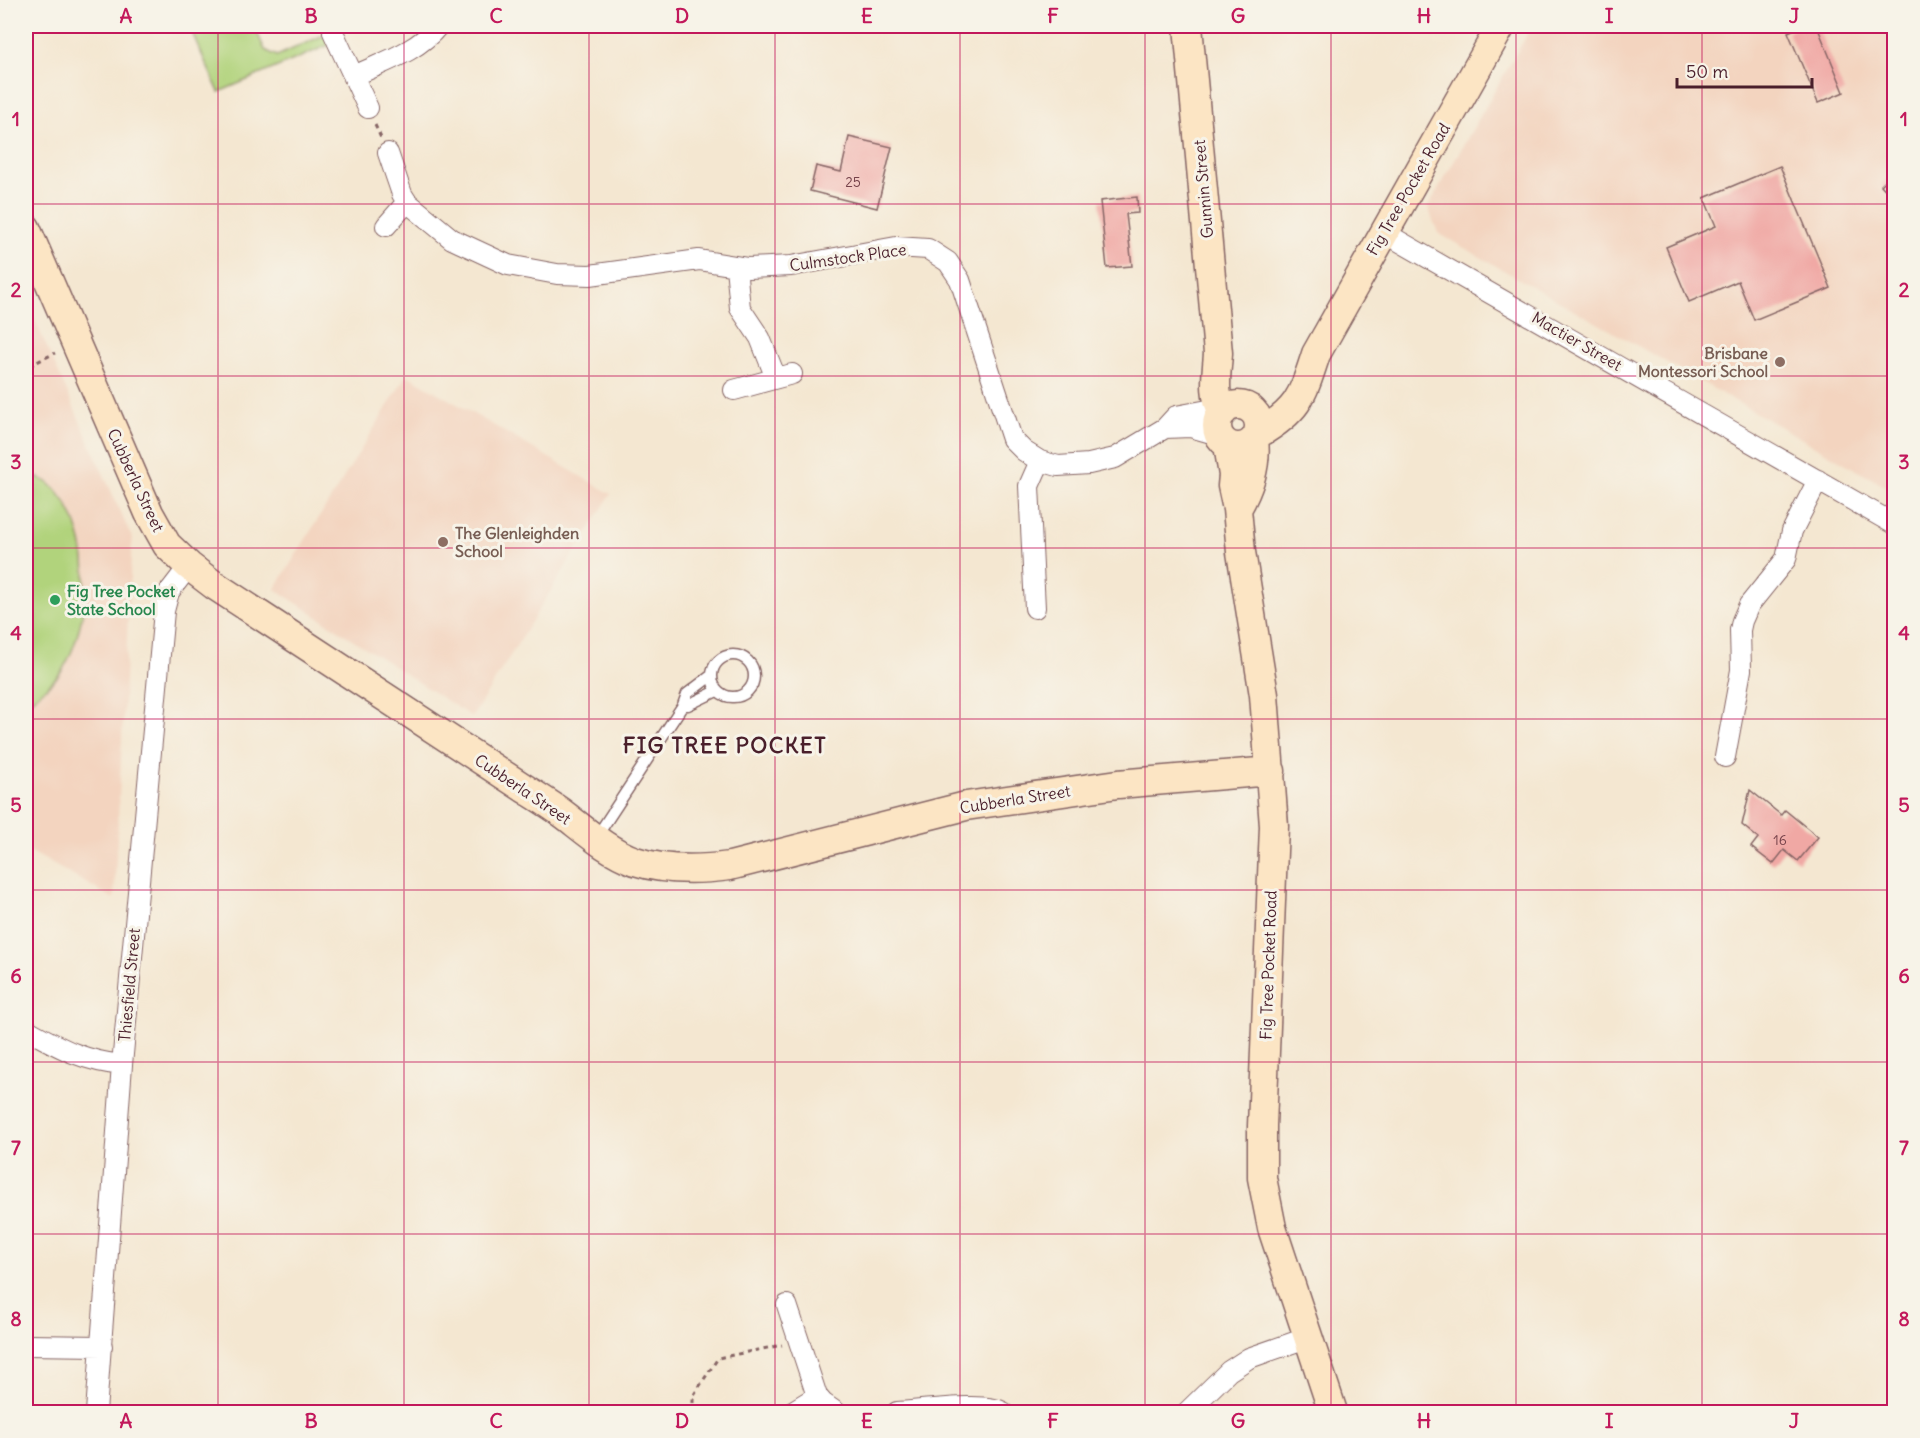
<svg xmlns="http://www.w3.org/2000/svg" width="1920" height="1438" viewBox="0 0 1920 1438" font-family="Delius,sans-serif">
<rect width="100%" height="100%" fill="#f7f3e8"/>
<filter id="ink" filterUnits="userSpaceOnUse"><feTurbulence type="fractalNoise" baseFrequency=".0167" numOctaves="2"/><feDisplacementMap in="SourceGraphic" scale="12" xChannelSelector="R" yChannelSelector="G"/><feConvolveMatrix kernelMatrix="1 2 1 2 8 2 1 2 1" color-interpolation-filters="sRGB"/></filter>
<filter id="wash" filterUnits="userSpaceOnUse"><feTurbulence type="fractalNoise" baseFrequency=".008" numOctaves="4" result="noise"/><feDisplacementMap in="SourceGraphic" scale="24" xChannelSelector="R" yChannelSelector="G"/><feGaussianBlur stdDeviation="1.35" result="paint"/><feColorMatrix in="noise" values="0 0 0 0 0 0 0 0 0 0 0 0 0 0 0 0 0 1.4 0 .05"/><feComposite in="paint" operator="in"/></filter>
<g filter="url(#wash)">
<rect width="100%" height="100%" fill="#f4e7d1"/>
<!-- built -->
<path fill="#f3d4bf" d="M1532,26H1894V491L1438,233L1428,207Z
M26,300L132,538L114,899L26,849Z
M407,375L611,494L472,717L275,589Z"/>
<!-- green -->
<path fill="#b1d37b" stroke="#7e7953" stroke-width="1.5" d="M189,26H254L265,50L277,56L326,34L331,44L219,92Z
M26,472C33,476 44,479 50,484C96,526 93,619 63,669C55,683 37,694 26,704Z"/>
<g id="blocks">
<!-- building -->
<path fill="#f0a8a4" d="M1802,26H1817L1844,92L1818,103L1788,32Z
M849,137L892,147L877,208L810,191L816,166L841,172Z
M1780,166L1831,288L1754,320L1738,281L1689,302L1666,247L1716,226L1704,198Z
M1894,173V199L1881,185Z
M1137,197L1138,213L1126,214L1132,266L1107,268L1100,201Z
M1750,790L1781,815L1785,810L1818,837L1798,861L1784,850L1773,864L1751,847L1758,838L1742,825Z"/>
</g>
</g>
<g filter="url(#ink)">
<use href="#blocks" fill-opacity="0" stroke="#866565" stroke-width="1.5"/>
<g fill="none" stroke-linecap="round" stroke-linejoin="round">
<!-- lane casing -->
<g stroke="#866565" stroke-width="13">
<path id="lane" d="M712 676a21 21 0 1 1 42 0a21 21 0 1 1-42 0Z
M683,705H688L717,691
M595,839L683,705L687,694L712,675"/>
</g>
<!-- street casing -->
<g stroke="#866565" stroke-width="22">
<path id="street" d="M333,32L368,108
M354,76C383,62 417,52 438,26
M388,153L402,194L407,202L452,239L508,265L557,274L590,275L699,260L748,268L791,266L896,247L928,249L948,262L960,280L1012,439L1024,451L1040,461L1058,466L1089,464L1115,458L1165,428L1176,416L1208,410L1220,415
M386,226L407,202
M1383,232L1894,524
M736,267L740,308L760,338L776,378
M734,390L792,374
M1165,428L1190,427L1218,435
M1035,608L1029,486L1040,461
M1725,757L1741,670L1740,630L1742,621L1749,605L1786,559L1792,531L1818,480
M26,1029C59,1047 82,1061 122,1065
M787,1305L817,1396L823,1403L836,1412
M26,1345L102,1346
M96,1412L122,1065L164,611L169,592L189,566
M791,1412L817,1396
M897,1412C920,1411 986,1401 1003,1412
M1187,1412L1229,1371L1249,1358L1309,1337"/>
</g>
<!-- secondary casing -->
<g stroke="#866565" stroke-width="31">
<path id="secondary" d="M1188,26L1218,353C1217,372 1212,395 1223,412
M26,228L149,513L167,545L189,566L214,585L524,788C538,797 553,806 566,816C588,833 608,851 635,861C665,871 699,870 730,866L966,806L1118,784L1271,771
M1217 426a21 21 0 1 1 42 0a21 21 0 1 1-42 0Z
M1258,434C1299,410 1302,397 1316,354L1501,26
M1228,445L1233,475L1232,486L1237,509L1241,552L1264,695L1274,826L1262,1126V1178L1272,1228L1333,1412
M1238,507C1250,486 1257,464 1254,440"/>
</g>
<!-- path -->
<path stroke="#866565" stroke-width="3" stroke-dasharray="4.5 4.5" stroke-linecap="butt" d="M375,125L381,138
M26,373L27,367L55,353
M693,1412V1396L718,1358L782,1345"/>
<!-- lane -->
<use href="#lane" stroke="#fff" stroke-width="10"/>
<!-- street -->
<use href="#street" stroke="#fff" stroke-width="20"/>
<!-- secondary -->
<use href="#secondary" stroke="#fce5c4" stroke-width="28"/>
</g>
</g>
<!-- grid -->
<path fill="none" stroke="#c2185b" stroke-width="1.5" stroke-opacity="0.55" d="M218,26V1412M404,26V1412M589,26V1412M775,26V1412M960,26V1412M1145,26V1412M1331,26V1412M1516,26V1412M1702,26V1412M26,204H1894M26,376H1894M26,548H1894M26,719H1894M26,890H1894M26,1062H1894M26,1234H1894"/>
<!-- markers -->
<g fill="#8d6e63" stroke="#f7f3e8" stroke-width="2">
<circle cx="1780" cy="362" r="6"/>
<circle cx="443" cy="542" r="6"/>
</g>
<circle fill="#2e9e5b" stroke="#f7f3e8" stroke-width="2" cx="55" cy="600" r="6"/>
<g text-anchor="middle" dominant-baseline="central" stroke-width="6" stroke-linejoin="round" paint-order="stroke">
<!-- number labels -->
<g font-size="14" fill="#744149">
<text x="853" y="182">25</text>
<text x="1780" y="840">16</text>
</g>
<!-- street labels -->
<g font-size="16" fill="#4a1f2b" stroke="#f7f3e8">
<text transform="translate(1203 189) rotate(-95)">Gunnin Street</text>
<text transform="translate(1408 189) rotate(-60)">Fig Tree Pocket Road</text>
<text transform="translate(848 257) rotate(-8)">Culmstock Place</text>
<text transform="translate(1577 341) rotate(30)">Mactier Street</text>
<text transform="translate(136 480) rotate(65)">Cubberla Street</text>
<text transform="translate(523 789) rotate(34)">Cubberla Street</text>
<text transform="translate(1015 799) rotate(-9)">Cubberla Street</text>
<text transform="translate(1268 965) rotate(-88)">Fig Tree Pocket Road</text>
<text transform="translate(129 985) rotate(-85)">Thiesfield Street</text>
</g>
<!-- education labels -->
<g font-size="16" font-weight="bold" fill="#785e54" stroke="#f7f3e8" text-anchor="end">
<text x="1768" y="353">Brisbane<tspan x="1768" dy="18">Montessori School</tspan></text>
<text x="455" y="533" text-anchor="start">The Glenleighden<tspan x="455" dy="18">School</tspan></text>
</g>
<!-- leisure labels -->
<g font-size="16" font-weight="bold" fill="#27864d" stroke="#f7f3e8" text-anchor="start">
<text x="67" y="591">Fig Tree Pocket<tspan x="67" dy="18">State School</tspan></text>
</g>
<!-- district labels -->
<g font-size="22" font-weight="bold" letter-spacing="1.5" fill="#4a1f2b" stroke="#f7f3e8">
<text x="725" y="745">FIG TREE POCKET</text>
</g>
</g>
<!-- margin -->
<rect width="1920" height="1438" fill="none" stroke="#f7f3e8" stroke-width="66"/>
<!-- scale -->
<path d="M1677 78v9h135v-9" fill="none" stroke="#4a1f2b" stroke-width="3"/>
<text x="1686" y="78" font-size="18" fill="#4a1f2b" stroke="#f7f3e8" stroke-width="4.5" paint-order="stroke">50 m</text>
<rect x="33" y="33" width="1854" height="1372" fill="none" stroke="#c2185b" stroke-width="2"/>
<g font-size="20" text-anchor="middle" font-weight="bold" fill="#c2185b">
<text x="126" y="23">A</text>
<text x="311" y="23">B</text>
<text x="496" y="23">C</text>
<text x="682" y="23">D</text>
<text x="867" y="23">E</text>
<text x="1053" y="23">F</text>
<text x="1238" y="23">G</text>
<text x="1424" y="23">H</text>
<text x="1609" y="23">I</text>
<text x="1794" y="23">J</text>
<text x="16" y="126">1</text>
<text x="1904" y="126">1</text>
<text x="16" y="297">2</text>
<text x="1904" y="297">2</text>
<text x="16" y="469">3</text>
<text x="1904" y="469">3</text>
<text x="16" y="640">4</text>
<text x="1904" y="640">4</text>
<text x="16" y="812">5</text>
<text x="1904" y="812">5</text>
<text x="16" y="983">6</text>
<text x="1904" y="983">6</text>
<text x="16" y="1155">7</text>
<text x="1904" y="1155">7</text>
<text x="16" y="1326">8</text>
<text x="1904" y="1326">8</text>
<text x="126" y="1428">A</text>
<text x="311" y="1428">B</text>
<text x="496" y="1428">C</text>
<text x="682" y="1428">D</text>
<text x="867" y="1428">E</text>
<text x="1053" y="1428">F</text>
<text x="1238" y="1428">G</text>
<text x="1424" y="1428">H</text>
<text x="1609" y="1428">I</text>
<text x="1794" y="1428">J</text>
</g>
</svg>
